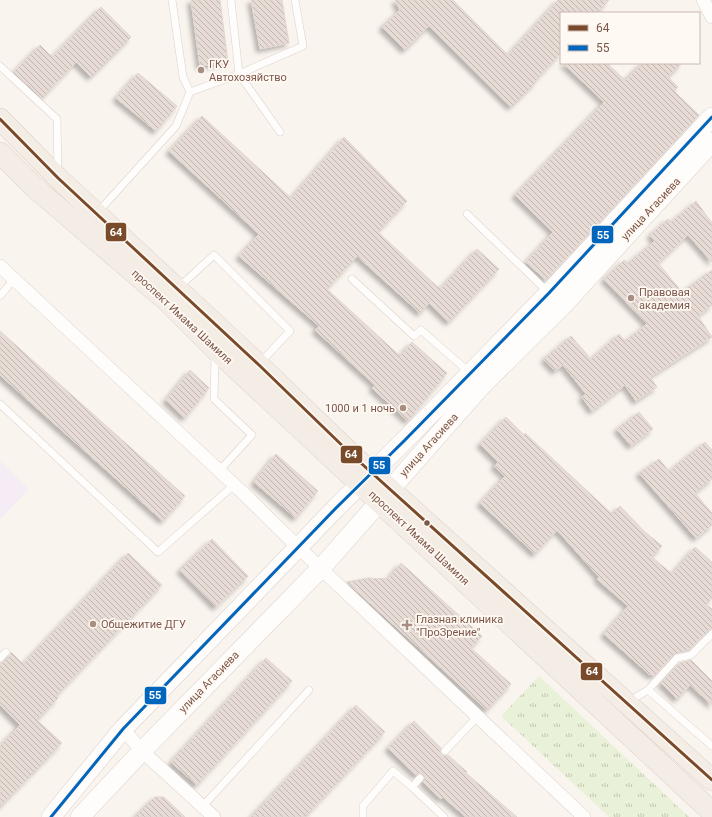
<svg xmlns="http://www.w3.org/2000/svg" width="712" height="817" viewBox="0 0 712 817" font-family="Roboto,sans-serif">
<defs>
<pattern id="park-tufts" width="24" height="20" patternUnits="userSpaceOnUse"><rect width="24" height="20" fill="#e9f1d8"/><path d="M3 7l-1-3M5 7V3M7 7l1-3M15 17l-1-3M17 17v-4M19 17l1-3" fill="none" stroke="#c2c6b1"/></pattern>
<pattern id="building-back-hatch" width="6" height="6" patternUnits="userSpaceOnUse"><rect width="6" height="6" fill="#e7dcd5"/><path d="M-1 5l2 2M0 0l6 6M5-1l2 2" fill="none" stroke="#c0b5af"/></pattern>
<filter id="shadow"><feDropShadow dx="-3.5" dy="3.5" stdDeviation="2" flood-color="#0004"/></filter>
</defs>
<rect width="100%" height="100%" fill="#faf4ee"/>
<!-- education -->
<path fill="#f5ecf5" d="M0,461L29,489L0,519Z"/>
<!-- park -->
<path fill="url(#park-tufts)" d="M539,676L689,817H609L501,716Z"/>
<!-- building -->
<path fill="url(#building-back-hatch)" stroke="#e3d6d0" filter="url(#shadow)" d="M191,0H220L228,62L200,66Z
M251,0H282L289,43L260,49Z
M395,0H453L508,55L558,0H609L597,13H561V53L535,81L536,82L511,107L429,26L405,50L382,27L400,10Z
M101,7L131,37L91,77L76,62L42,98L14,72L40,45L52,57Z
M563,63H607L625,80L642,63H682L668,77L678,87L674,91L699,115L546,280L526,262L553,232L515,195L604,102Z
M138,73L177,106L156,131L116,98Z
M202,116L291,198L344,137L407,201L378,232L440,289L477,249L499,269L449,322L429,303L420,313L357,256L327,289L400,356L412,342L447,373L408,421L372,388L375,385L315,330L319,326L239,256L259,234L169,151Z
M696,201L712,223V262L688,235L658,263L682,292L712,270V305L698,316L712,337L650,377L657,387L636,401L625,385L592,411L582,397L586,394L563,365L555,371L544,359L571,336L591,359L619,334L625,341L647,324L604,279L624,260L628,263L655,241L650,235L668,219L671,222Z
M0,331L185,496L163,521L0,375Z
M190,370L209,388L185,418L166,400Z
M639,412L653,429L631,446L617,429Z
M506,417L524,435L525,433L612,514L620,506L645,532L662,546L652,557L672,574L695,547L712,562V598L706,604L712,609V629L708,630L689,650L673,655L654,676L651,674L650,675L604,634L628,606L597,579L599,577L557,530L535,554L480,503L505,476L494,466L498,462L480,444Z
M705,442L712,450V479L695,493L712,513V525L696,538L639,473L659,459L669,471Z
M276,454L318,491L296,518L254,482Z
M212,539L248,576L216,607L180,570Z
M128,553L162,585L56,696L58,698L37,720L62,743L0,807V746L20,725L0,705V663L4,662L10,656L11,652L23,664Z
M401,563L482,636L471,648L511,684L487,710L347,582L368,578L388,579Z
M266,658L292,681L197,785L171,762Z
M691,660L712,681V705L690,685L677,699L661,683L680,663Z
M356,705L385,732L305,817H251Z
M414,721L441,748L440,752L442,755L446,756L448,755L467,772L466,773L517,817H466L443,797L441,799L423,782L425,779L424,775L421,773L416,775L388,748Z
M155,797H164L185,817H135Z"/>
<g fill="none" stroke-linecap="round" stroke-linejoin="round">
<!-- lane casing -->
<g stroke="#dad1cc" stroke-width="8">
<path id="lane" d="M0,66L57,119L58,171
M190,92L239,74L231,0
M280,132L239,74L303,46L295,0
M98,212L176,126L190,92L183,77L172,0
M467,214L549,293
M352,279L414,336L421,330L470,373
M179,287L214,255L290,331L259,364
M0,296L14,279
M215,355L214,399L252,435L219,471
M0,404L158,552L234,485
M0,658L6,652
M648,690L677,658L691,655L712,634
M628,702L648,690L712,746
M445,751L478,716
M420,778L412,787L444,817
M203,806L309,690
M363,817V806L393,771L412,787"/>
</g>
<!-- street casing -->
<g stroke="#dad1cc" stroke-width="14">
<path id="street" d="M703,0L712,17
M0,266L241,491L298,547L584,817
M123,729L142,751L214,817"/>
</g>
<!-- secondary casing -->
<g stroke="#dacfca" stroke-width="20">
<path id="secondary" d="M51,817L123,729L336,508L405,440L549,293L712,117
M80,817L142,751L322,567L483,384L563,305L712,142"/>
</g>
<!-- primary casing -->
<g stroke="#dcd0ca" stroke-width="22">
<path id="primary" d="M0,119L58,178L259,365L352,455L712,780
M0,153L34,187L167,301L215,349L712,812"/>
</g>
<!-- lane -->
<use href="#lane" stroke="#fefdfc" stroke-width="7"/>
<!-- street -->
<use href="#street" stroke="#fefdfc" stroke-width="13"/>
<!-- secondary -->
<use href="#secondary" stroke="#fefdfc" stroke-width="19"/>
<!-- primary -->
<use href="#primary" stroke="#f4ede6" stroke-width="21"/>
<!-- bus-1 casing -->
<g stroke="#fff9f3" stroke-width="6">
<path id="bus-1" d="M0,119L58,178L259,365L352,455L712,780"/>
</g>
<!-- bus-2 casing -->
<g stroke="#fff9f3" stroke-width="6">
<path id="bus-2" d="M51,817L123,729L336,508L405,440L549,293L712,117"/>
</g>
<!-- bus-1 -->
<use href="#bus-1" stroke="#7a4b2a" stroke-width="3"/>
<!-- bus-2 -->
<use href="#bus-2" stroke="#0065bd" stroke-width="3"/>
</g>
<!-- markers -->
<g fill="#a98e83" stroke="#fff9f3" stroke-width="1.5">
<circle cx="201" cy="70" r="4"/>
<circle cx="631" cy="298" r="4"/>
<circle cx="403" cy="408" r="4"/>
<circle cx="93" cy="624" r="4"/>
<path d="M405 619h4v4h4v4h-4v4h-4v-4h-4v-4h4z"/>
</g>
<circle fill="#7d574a" stroke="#fff9f3" stroke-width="1.5" cx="427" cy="523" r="3.5"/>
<g text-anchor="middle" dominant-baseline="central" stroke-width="3.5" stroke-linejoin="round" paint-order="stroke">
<!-- poi labels -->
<g font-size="11" fill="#7d574a" stroke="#fff9f3" text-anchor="start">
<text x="209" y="64">ГКУ<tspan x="209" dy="13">Автохозяйство</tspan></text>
<text x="639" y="292">Правовая<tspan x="639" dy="13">академия</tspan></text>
<text x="395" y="408" text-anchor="end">1000 и 1 ночь</text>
<text x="416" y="619">Глазная клиника<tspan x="416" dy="13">"ПроЗрение"</tspan></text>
<text x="101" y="624">Общежитие ДГУ</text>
</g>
<!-- street labels -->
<g font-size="11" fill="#7d574a" stroke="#fff9f3">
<text transform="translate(651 209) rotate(-47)">улица Агасиева</text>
<text transform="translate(182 317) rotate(43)">проспект Имама Шамиля</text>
<text transform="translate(429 445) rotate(-48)">улица Агасиева</text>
<text transform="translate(419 538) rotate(43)">проспект Имама Шамиля</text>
<text transform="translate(209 682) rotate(-46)">улица Агасиева</text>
</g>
</g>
<g stroke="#fff9f3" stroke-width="1.5">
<rect x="105" y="222" width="22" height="20" rx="4" fill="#7a4b2a"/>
<rect x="591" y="225" width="23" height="19" rx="4" fill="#0065bd"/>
<rect x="340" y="445" width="23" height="19" rx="4" fill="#7a4b2a"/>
<rect x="368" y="456" width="23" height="19" rx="4" fill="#0065bd"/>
<rect x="580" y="662" width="23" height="19" rx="4" fill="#7a4b2a"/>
<rect x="144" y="686" width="23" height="19" rx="4" fill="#0065bd"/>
</g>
<g font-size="11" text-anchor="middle" font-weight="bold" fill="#fff">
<text x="116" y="236">64</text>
<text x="603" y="239">55</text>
<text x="351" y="458">64</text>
<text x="379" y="469">55</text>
<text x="592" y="675">64</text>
<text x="155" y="699">55</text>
</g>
<!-- legend -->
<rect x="560" y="12" width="140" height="52" fill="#fff9f3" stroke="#cbb8af"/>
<rect x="568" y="25" width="20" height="6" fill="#7a4b2a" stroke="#cbb8af"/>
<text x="596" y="32" font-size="12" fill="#7d574a">64</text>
<rect x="568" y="45" width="20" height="6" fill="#0065bd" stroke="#cbb8af"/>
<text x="596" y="52" font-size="12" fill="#7d574a">55</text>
</svg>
